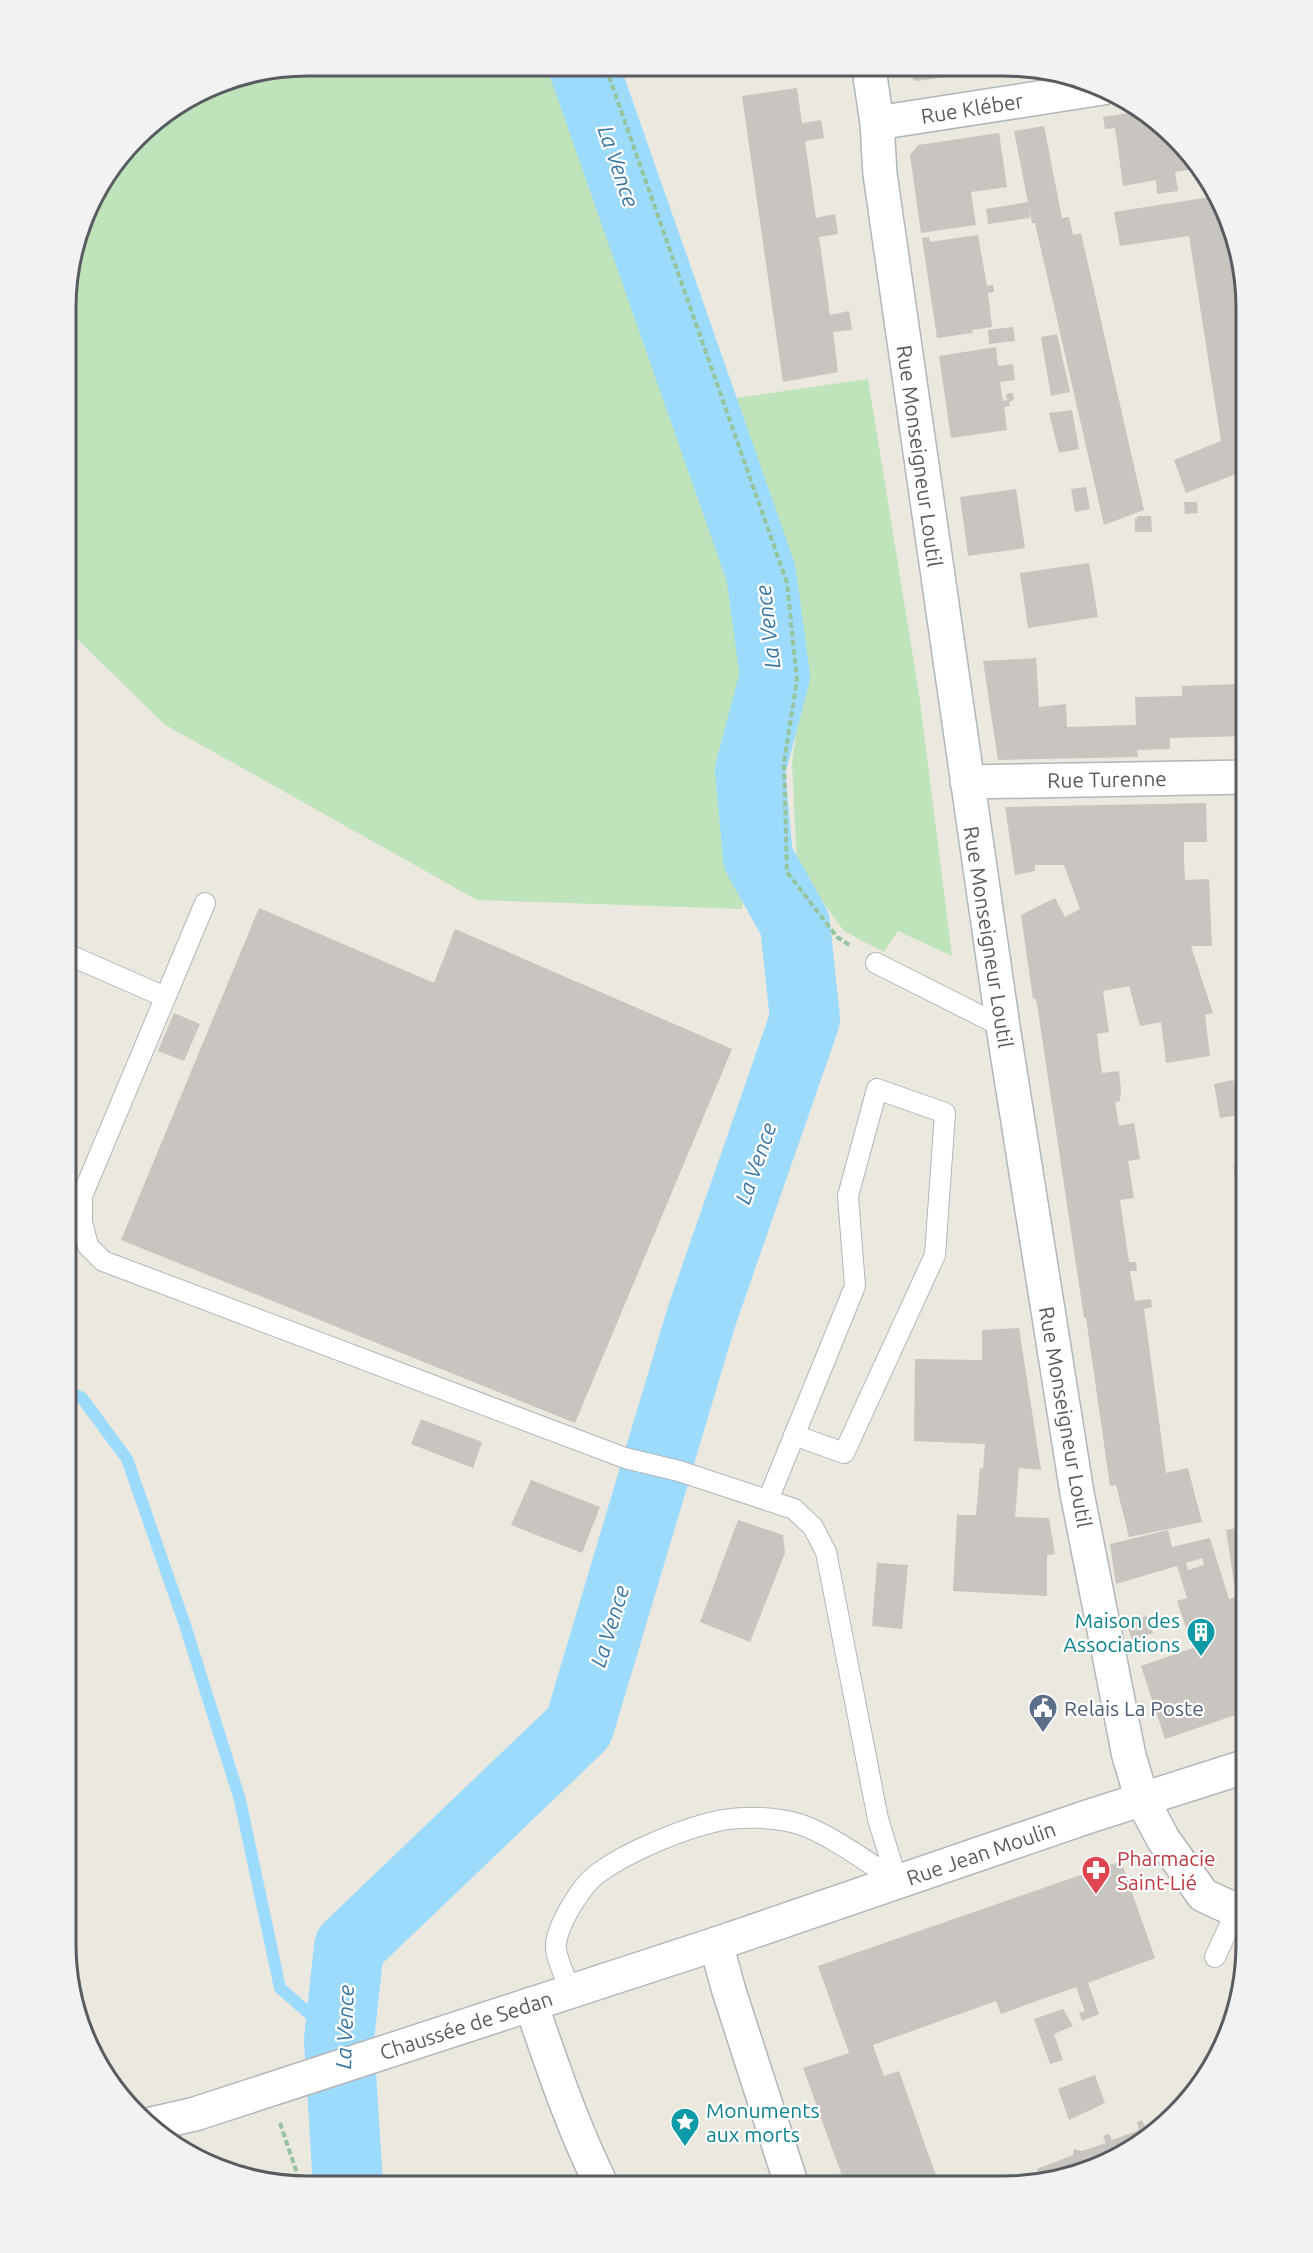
<svg xmlns="http://www.w3.org/2000/svg" width="1313" height="2253" viewBox="0 0 1313 2253" font-family="Ubuntu,sans-serif">
<rect width="100%" height="100%" fill="#ebe8df"/>
<!-- green -->
<path fill="#bfe3bb" d="M309,66L610,68L782,664L742,909L477,900L164,724L68,630V277L91,201L148,126L216,84Z
M868,379L919,694L952,956L898,931L884,952L844,931L797,867L792,761L805,675L797,580L780,543L730,399Z"/>
<g fill="none" stroke-linecap="round" stroke-linejoin="round">
<!-- stream -->
<path stroke="#9ddbfd" stroke-width="12" d="M67,1391L82,1398L127,1459L184,1622L240,1800L280,1988L339,2040"/>
<!-- river -->
<path stroke="#9ddbfd" stroke-width="70" d="M348,2185L339,2040L349,1947L579,1727L702,1315L805,1019L795,924L758,858L750,770L775,676L761,573L584,68"/>
</g>
<!-- building -->
<path fill="#c8c4bf" fill-rule="evenodd" d="M900,70H985V72L916,81Z
M797,88L802,123L821,120L824,138L805,141L816,218L835,214L838,234L819,237L830,315L849,311L852,330L833,332L838,372L783,382L742,96Z
M1142,111L1164,126L1201,168L1175,172L1178,191L1157,194L1156,180L1123,186L1115,128L1105,129L1103,117Z
M1044,126L1062,218L1069,217L1073,235L1081,233L1144,510L1104,525L1035,223H1032L1029,207L1030,218L988,224V222L986,209L1028,202L1014,131Z
M999,133L1007,187L971,192L976,225L921,233L910,155L918,145Z
M1217,196L1234,230L1247,308V470L1186,493L1174,460L1221,441L1189,236L1120,246L1114,212Z
M978,235L987,286L993,285L994,292L988,293L992,327L972,330L973,333L937,338L922,238L929,237L930,242Z
M1013,327L1015,341L989,344L988,330Z
M1057,334L1070,392L1051,396L1041,337Z
M996,347L998,366L1013,364L1015,380L1000,382L1003,401L1007,400L1006,394L1013,393L1014,400L1009,402L1010,406L1004,407L1007,430L951,438L939,356Z
M1072,410L1079,449L1059,453L1049,413Z
M1086,487L1090,509L1075,512L1071,489Z
M1016,489L1025,548L968,556L960,497Z
M1184,502H1197L1198,513L1185,514Z
M1137,516H1151L1152,532H1135V518L1137,519Z
M1089,563L1098,617L1028,628L1020,573Z
M1036,658L1039,707L1066,704L1067,727L1136,725L1135,697L1182,696V686L1241,684L1242,690L1247,689V736L1170,738V749L1137,750L1138,757L998,760L983,661Z
M1206,803L1207,842H1184V860L1185,880L1209,879L1212,946H1191L1213,1013L1205,1015L1210,1056L1166,1063L1161,1022L1140,1026L1129,986L1103,991L1109,1032L1097,1034L1102,1073L1119,1071L1121,1090L1120,1101L1115,1102L1119,1126L1134,1123L1140,1159L1128,1161L1134,1198L1120,1200L1129,1262H1136L1137,1271H1130L1135,1301L1151,1299L1152,1307L1144,1309L1166,1473L1188,1468L1202,1522L1129,1537L1116,1485L1110,1486L1086,1318H1084L1037,1004L1035,998L1033,999L1021,915L1055,898L1065,917L1080,909L1064,865H1035V871L1015,875L1005,807Z
M1241,865H1247V963H1244Z
M259,908L434,983L455,929L732,1049L575,1423L121,1240Z
M174,1013L200,1024L184,1061L158,1051Z
M1233,1080L1236,1089L1247,1088V1121L1242,1107H1237L1238,1115L1220,1118L1214,1084Z
M1247,1163V1189L1243,1180L1236,1181L1233,1165Z
M1019,1328L1041,1470L1019,1468L1015,1517L1049,1518L1055,1554L1047,1555V1596L953,1591L957,1515H976L980,1468L983,1469L985,1444L914,1441L915,1359L982,1360V1330Z
M421,1419L482,1442L473,1468L411,1444Z
M531,1480L600,1507L582,1553L511,1525Z
M738,1520L783,1535L785,1553L750,1642L700,1622Z
M1247,1526V1711L1165,1739L1141,1666L1193,1648L1177,1601L1187,1598L1177,1566L1116,1584L1110,1544L1168,1530L1172,1547L1210,1538L1229,1599L1239,1596L1234,1583L1226,1530ZM1202,1558L1204,1565L1188,1570L1186,1563Z
M877,1563L908,1565L902,1629L872,1626Z
M1147,1616L1153,1633L1132,1640L1126,1623Z
M1121,1861L1155,1958L1088,1983L1099,2014L1082,2021L1079,2013L1085,2011L1076,1987L1001,2014L996,2001L873,2045L884,2076L899,2071L940,2187H846L803,2068L849,2053L818,1966Z
M1063,2009L1073,2026L1054,2034L1063,2060L1050,2064L1034,2019Z
M1095,2075L1105,2103L1069,2120L1058,2089Z
M1169,2119L1140,2146L1083,2174L1041,2181L1037,2169L1073,2155L1074,2149L1082,2151L1106,2143L1103,2136L1109,2134L1112,2140L1139,2130L1137,2122L1142,2120L1145,2127Z"/>
<g fill="none" stroke-linecap="round" stroke-linejoin="round">
<!-- service casing -->
<g stroke="#b2b6ba" stroke-width="22">
<path id="service" d="M205,903L82,1196V1222L88,1246L103,1261L625,1458L679,1471L794,1509L813,1527L826,1552L878,1819L897,1881
M67,954L165,997
M876,963L1003,1027
M768,1500L855,1286L848,1196L877,1089L945,1113L935,1255L844,1453L794,1435
M1215,1957L1246,1890
M570,1991C567,1980 554,1954 556,1944C558,1924 581,1886 597,1874C628,1851 684,1828 722,1820C745,1816 776,1817 799,1824C828,1833 870,1864 897,1881"/>
</g>
<!-- minor casing -->
<g stroke="#b2b6ba" stroke-width="36">
<path id="minor" d="M869,69L877,123L880,174L1003,1027L1077,1493L1129,1756L1142,1799L1163,1839L1203,1895L1246,1915
M877,123L1103,88
M967,782L1247,777
M716,1944L729,1991L792,2186
M531,2004C552,2065 573,2128 602,2186"/>
</g>
<!-- secondary casing -->
<g stroke="#b3b7bc" stroke-width="36">
<path id="secondary" d="M147,2125L195,2114L716,1944L1090,1816L1247,1766"/>
</g>
<!-- path -->
<path stroke="#95c49f" stroke-width="4" stroke-dasharray="6 3" stroke-linecap="butt" d="M606,68L787,583L797,680L784,762L787,872L837,937L851,946
M280,2123L301,2185"/>
<!-- service -->
<use href="#service" stroke="#fff" stroke-width="20"/>
<!-- minor -->
<use href="#minor" stroke="#fff" stroke-width="33"/>
<!-- secondary -->
<use href="#secondary" stroke="#fff" stroke-width="33"/>
</g>
<!-- icons -->
<defs>
<g id="building-pin" transform="scale(1.5)"><path d="M0 17L-7.5 6A9.5 9.5 0 1 1 7.5 6Z" fill="#0f9aa8" stroke="#fff"/><path d="M-4-6H4V6H1V3H-1V6H-4ZM-2.5-4.3h1.7v1.8h-1.7ZM.8-4.3h1.7v1.8H.8ZM-2.5-1h1.7V.8h-1.7ZM.8-1h1.7V.8H.8Z" fill="#fff"/></g>
<g id="civic-pin" transform="scale(1.5)"><path d="M0 17L-7.5 6A9.5 9.5 0 1 1 7.5 6Z" fill="#5c6f8a" stroke="#fff"/><path d="M-.6-6.5H3V-4.5H.6V-3L4-1V1h2V6H-6V1h2V-1L-.6-3ZM-1.2 2.5V6h2.4V2.5Z" fill="#fff"/></g>
<g id="pharmacy-pin" transform="scale(1.5)"><path d="M0 17L-7.5 6A9.5 9.5 0 1 1 7.5 6Z" fill="#e0444e" stroke="#fff"/><path d="M-2-6h4v4h4v4h-4v4h-4v-4h-4v-4h4Z" fill="#fff"/></g>
<g id="sight-pin" transform="scale(1.5)"><path d="M0 17L-7.5 6A9.5 9.5 0 1 1 7.5 6Z" fill="#0f9aa8" stroke="#fff"/><path d="M0-6L1.8-2.2L6-1.7L2.9 1.2L3.7 5.4L0 3.3L-3.7 5.4L-2.9 1.2L-6-1.7L-1.8-2.2Z" fill="#fff"/></g>
</defs>
<g fill-rule="evenodd">
<use href="#building-pin" x="1201" y="1632"/>
<use href="#civic-pin" x="1043" y="1708"/>
<use href="#pharmacy-pin" x="1096" y="1870"/>
<use href="#sight-pin" x="685" y="2122"/>
</g>
<g text-anchor="middle" dominant-baseline="central" stroke-width="4.5" stroke-linejoin="round" paint-order="stroke">
<!-- street labels -->
<g font-size="21" fill="#585c60" stroke="#fff">
<text transform="translate(972 108) rotate(-9)">Rue Kléber</text>
<text transform="translate(920 456) rotate(82)">Rue Monseigneur Loutil</text>
<text transform="translate(1107 779) rotate(-1)">Rue Turenne</text>
<text transform="translate(989 937) rotate(81)">Rue Monseigneur Loutil</text>
<text transform="translate(1066 1417) rotate(80)">Rue Monseigneur Loutil</text>
<text transform="translate(981 1853) rotate(-19)">Rue Jean Moulin</text>
<text transform="translate(466 2025) rotate(-18)">Chaussée de Sedan</text>
</g>
<!-- culture labels -->
<g font-size="21" fill="#0d838f" stroke="#fff" text-anchor="end">
<text x="1180" y="1620">Maison des<tspan x="1180" dy="24">Associations</tspan></text>
<text x="706" y="2110" text-anchor="start">Monuments<tspan x="706" dy="24">aux morts</tspan></text>
</g>
<!-- service labels -->
<g font-size="21" fill="#4e5e75" stroke="#fff" text-anchor="start">
<text x="1064" y="1708">Relais La Poste</text>
</g>
<!-- health labels -->
<g font-size="21" fill="#be3a42" stroke="#fff" text-anchor="start">
<text x="1117" y="1858">Pharmacie<tspan x="1117" dy="24">Saint-Lié</tspan></text>
</g>
<!-- water labels -->
<g font-size="22" font-style="italic" fill="#3a77a5" stroke="#fff">
<text transform="translate(619 166) rotate(71)">La Vence</text>
<text transform="translate(767 627) rotate(-97)">La Vence</text>
<text transform="translate(755 1163) rotate(-71)">La Vence</text>
<text transform="translate(609 1626) rotate(-73)">La Vence</text>
<text transform="translate(344 2027) rotate(-88)">La Vence</text>
</g>
</g>
<!-- crop -->
<path d="M0 0H1313V2253H0ZM308 76H1004A232 232 0 0 1 1236 308V1944A232 232 0 0 1 1004 2176H308A232 232 0 0 1 76 1944V308A232 232 0 0 1 308 76Z" fill="#f2f2f2" fill-rule="evenodd"/>
<path fill="none" stroke="#585c60" stroke-width="3" d="M308 76H1004A232 232 0 0 1 1236 308V1944A232 232 0 0 1 1004 2176H308A232 232 0 0 1 76 1944V308A232 232 0 0 1 308 76Z"/>
</svg>
